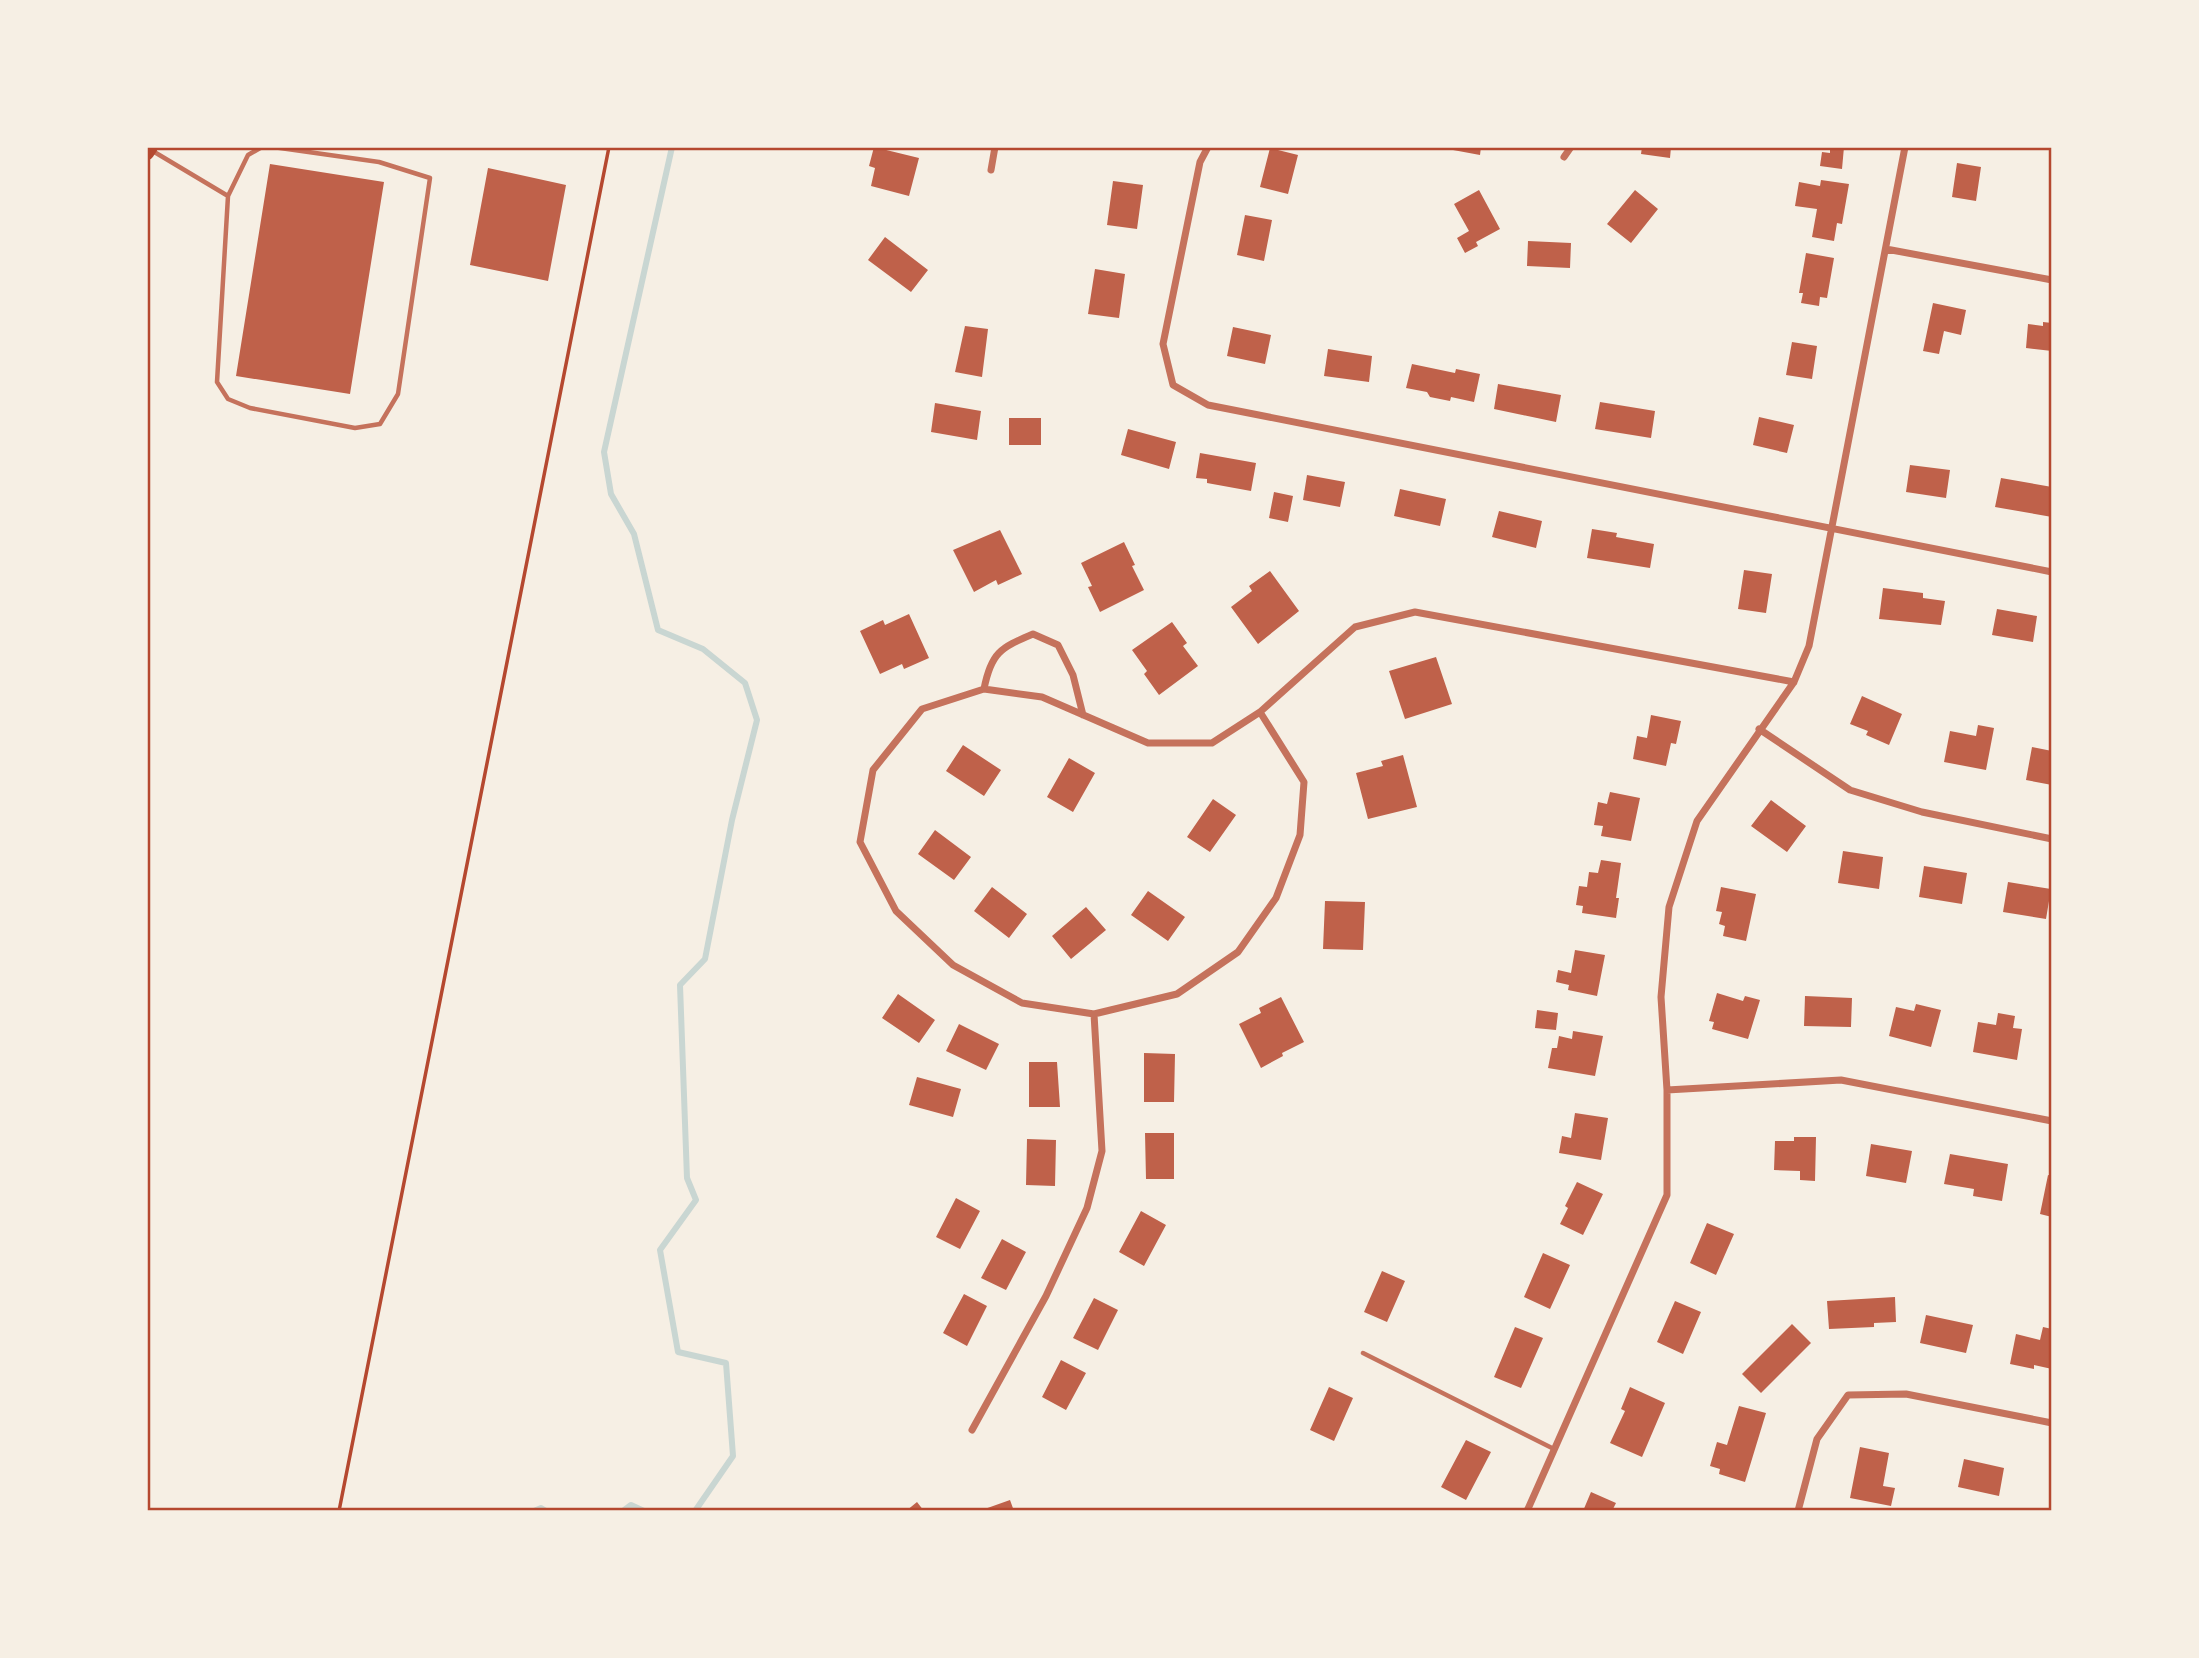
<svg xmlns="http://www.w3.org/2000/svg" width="2199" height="1658" viewBox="0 0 2199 1658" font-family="'Space Grotesk',sans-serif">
<rect width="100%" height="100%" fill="#f6efe4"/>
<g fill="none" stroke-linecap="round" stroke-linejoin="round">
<!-- stream -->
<path stroke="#c9d6d2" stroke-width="6" d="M672,147L604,452L611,494L634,534L658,630L703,649L745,683L757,720L732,820L705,959L680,985L687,1178L696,1200L660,1250L678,1352L726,1363L733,1456L695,1511
M534,1511L541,1508L546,1511
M623,1511L631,1505L644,1511"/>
</g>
<!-- building -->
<path fill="#bf614a" d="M874,147L919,158L909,196L871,186L875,168L869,166Z
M1453,147H1481L1480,155L1453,150Z
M1642,147H1671L1670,158L1641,154Z
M1830,147H1844L1842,169L1820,166L1822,152L1830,153Z
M1270,148L1298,155L1288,194L1260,187Z
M1957,163L1981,167L1976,201L1952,197Z
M270,164L384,182L350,394L236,376Z
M488,168L566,185L548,281L470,265Z
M1821,180L1849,184L1842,224L1837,223L1834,241L1812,237L1817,209L1795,206L1799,182L1820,186Z
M1113,181L1143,185L1137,229L1107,225Z
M1479,190L1500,229L1476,242L1478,246L1465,253L1457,238L1469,231L1454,204Z
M1635,190L1658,209L1631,243L1607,224Z
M1245,215L1272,220L1264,261L1237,255Z
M885,237L928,270L911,292L868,260Z
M1528,241L1571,243L1570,268L1527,266Z
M1806,253L1834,258L1827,298L1820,297L1819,306L1801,303L1803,293H1799Z
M1095,269L1125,274L1119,318L1088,314Z
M1933,303L1966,310L1961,335L1944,331L1939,354L1923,351Z
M2043,322L2052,323V351L2026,348L2028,324L2043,326Z
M965,326L988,329L982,377L955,372Z
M1233,327L1271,335L1265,364L1227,356Z
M1792,342L1817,346L1812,379L1786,375Z
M1328,349L1372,356L1369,382L1324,376Z
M1412,364L1455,373L1456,369L1480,374L1474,402L1451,397L1450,401L1430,397L1427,392L1406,388Z
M1498,384L1561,395L1556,422L1494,409Z
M1600,402L1655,411L1651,438L1595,429Z
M935,403L981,411L977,440L931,432Z
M1759,417L1794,425L1787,453L1753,445Z
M1009,418H1041V445H1009Z
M1128,429L1176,442L1169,469L1121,455Z
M1200,453L1256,463L1251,491L1207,483V479L1196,478Z
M1910,465L1950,470L1946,498L1906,492Z
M1307,475L1345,482L1340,507L1303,500Z
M2001,478L2052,487V517L1995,507Z
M1400,489L1446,499L1440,526L1394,516Z
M1274,492L1293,496L1288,522L1269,518Z
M1499,511L1542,521L1536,548L1492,537Z
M1592,529L1617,533L1616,537L1654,544L1650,568L1587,558Z
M1000,530L1022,574L998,585L996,580L974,592L953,550Z
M1124,542L1135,565L1132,566L1144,590L1100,612L1088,587L1092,586L1081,563Z
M1744,570L1772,574L1766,613L1738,609Z
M1270,571L1299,611L1258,644L1231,607L1252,591L1249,586Z
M1883,588L1923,593V598L1945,601L1941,625L1879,619Z
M1997,609L2037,616L2033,642L1992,635Z
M909,614L929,658L904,669L902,664L880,674L860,631L883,620L885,625Z
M1172,622L1187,643L1183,646L1198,666L1159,695L1144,674L1147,671L1132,650Z
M1436,657L1452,704L1405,719L1389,671Z
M1862,696L1902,714L1889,745L1866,735L1868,731L1850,724Z
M1651,715L1681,721L1676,744L1671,743L1666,766L1633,759L1637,736L1647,738Z
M1978,725L1994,728L1986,770L1944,762L1950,731L1976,736Z
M963,745L1001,770L984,796L946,771Z
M2032,747L2052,751V785L2026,780Z
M1403,755L1417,807L1368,819L1356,773L1383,766L1381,761Z
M1069,758L1095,773L1073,812L1047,797Z
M1610,792L1640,798L1631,841L1601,836L1603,826L1594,825L1598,802L1607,804Z
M1213,799L1236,815L1210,852L1187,837Z
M1771,800L1806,826L1787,852L1751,826Z
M935,830L971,857L954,880L918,854Z
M1843,851L1883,857L1879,889L1838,883Z
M1601,860L1621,863L1616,898H1619L1616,918L1582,913L1583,906L1576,905L1579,886L1587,887L1589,872L1598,873Z
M1924,866L1967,873L1962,904L1919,897Z
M2008,882L2051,889L2046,919L2003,912Z
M992,887L1027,914L1009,938L974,911Z
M1721,887L1756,894L1746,941L1723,936L1725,926L1719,924L1722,912L1716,911Z
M1148,891L1185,917L1168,941L1131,915Z
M1325,901L1365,902L1363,950L1323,949Z
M1086,907L1106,930L1071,959L1052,936Z
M1575,950L1605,955L1597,996L1568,990L1569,985L1556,982L1558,970L1571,973Z
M1717,993L1743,1001L1745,996L1760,1000L1748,1039L1712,1029L1714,1022L1709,1021Z
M898,994L935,1020L919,1043L882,1018Z
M1805,996L1852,998L1851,1027L1804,1026Z
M1281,997L1304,1042L1282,1053L1283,1056L1261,1068L1239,1024L1261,1013L1259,1008Z
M1916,1004L1941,1010L1931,1047L1889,1036L1896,1007L1914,1011Z
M1537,1010L1558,1013L1556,1030L1535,1028Z
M1998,1013L2015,1016L2013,1028L2022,1029L2017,1060L1973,1052L1978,1022L1996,1025Z
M959,1024L999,1044L986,1070L946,1051Z
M1573,1031L1603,1036L1595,1076L1548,1068L1552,1048H1557L1559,1036L1572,1039Z
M1144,1053L1175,1054L1174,1102H1144Z
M1029,1062H1057L1060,1107H1029Z
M917,1077L961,1089L953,1117L909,1105Z
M1575,1113L1608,1118L1601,1160L1559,1153L1562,1136L1571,1138Z
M1145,1133H1174V1179H1146Z
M1794,1137H1816L1815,1181L1800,1180V1171L1774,1170L1775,1141H1794Z
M1027,1139L1056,1140L1055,1186L1026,1185Z
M1871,1144L1912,1151L1906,1183L1866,1176Z
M1950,1154L2008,1164L2002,1201L1973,1196L1974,1189L1944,1184Z
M2048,1175L2052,1176V1217L2040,1214Z
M1577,1182L1603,1194L1583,1235L1560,1224L1568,1208L1565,1206Z
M956,1198L980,1211L960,1249L936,1237Z
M1141,1211L1166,1225L1144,1266L1119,1252Z
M1707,1223L1734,1234L1716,1275L1690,1263Z
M1002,1239L1026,1252L1006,1290L981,1278Z
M1543,1253L1570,1265L1550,1309L1524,1297Z
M1382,1271L1405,1281L1387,1322L1364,1312Z
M964,1294L987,1306L967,1346L943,1333Z
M1895,1297L1896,1322L1874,1323V1327L1829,1329L1827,1301Z
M1094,1298L1118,1310L1098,1350L1073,1338Z
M1675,1301L1701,1312L1683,1354L1657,1342Z
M1926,1315L1973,1325L1966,1353L1920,1343Z
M1792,1324L1811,1343L1761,1393L1742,1374Z
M1515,1327L1543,1338L1521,1388L1494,1377Z
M2043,1327L2052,1329V1369L2034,1365V1369L2010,1364L2016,1334L2040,1340Z
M1061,1360L1086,1373L1066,1410L1042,1397Z
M1329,1387L1353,1398L1334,1441L1310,1430Z
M1630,1387L1665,1403L1642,1457L1610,1443L1625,1411L1621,1409Z
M1739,1406L1766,1413L1745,1482L1719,1474L1720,1469L1710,1466L1717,1442L1727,1445Z
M1466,1440L1491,1452L1466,1500L1441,1487Z
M1860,1447L1889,1453L1883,1486L1895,1488L1891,1506L1850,1498Z
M1964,1459L2004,1468L1999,1496L1958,1487Z
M1591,1492L1616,1503L1612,1511H1583Z
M1010,1500L1014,1511H979Z
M917,1502L924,1511H906Z"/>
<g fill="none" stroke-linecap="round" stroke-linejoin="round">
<!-- path -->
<path stroke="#b5482f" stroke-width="3.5" d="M339,1511L609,147"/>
<!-- service -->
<path stroke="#c5725c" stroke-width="4.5" d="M262,147L248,155L228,196L217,382L228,399L250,408L355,428L380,424L398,394L430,178L379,162L273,147
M151,150L228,196
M1363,1353L1554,1449"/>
<!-- minor -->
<path stroke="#c5725c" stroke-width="7" d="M1208,147L1200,162L1163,344L1173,385L1208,405L2052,572
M1564,157L1571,147
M991,170L995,147
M1886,249L2052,280
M984,689C991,653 1000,648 1033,634L1058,645L1073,675L1083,715
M1260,712L1304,782L1300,835L1276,898L1238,952L1177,994L1094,1014L1022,1003L953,965L896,911L860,842L873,770L922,709L984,689L1042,697L1148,743H1212L1260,712L1355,627L1415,612L1794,682
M1759,729L1850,790L1922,812L2052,839
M1667,1090L1841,1080L2052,1121
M972,1430L1046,1296L1087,1208L1102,1151L1094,1014
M1527,1511L1667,1195V1090L1661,997L1669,907L1697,821L1794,682L1809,646L1905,147
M1798,1511L1817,1439L1848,1395L1906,1394L2052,1423"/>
<!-- secondary -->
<path stroke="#b5482f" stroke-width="14" d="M147,153L151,147"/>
</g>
<!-- border -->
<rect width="2199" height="1658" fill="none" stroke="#f6efe4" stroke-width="298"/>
<rect x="149" y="149" width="1901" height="1360" fill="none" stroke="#b5482f" stroke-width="2.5"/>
</svg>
